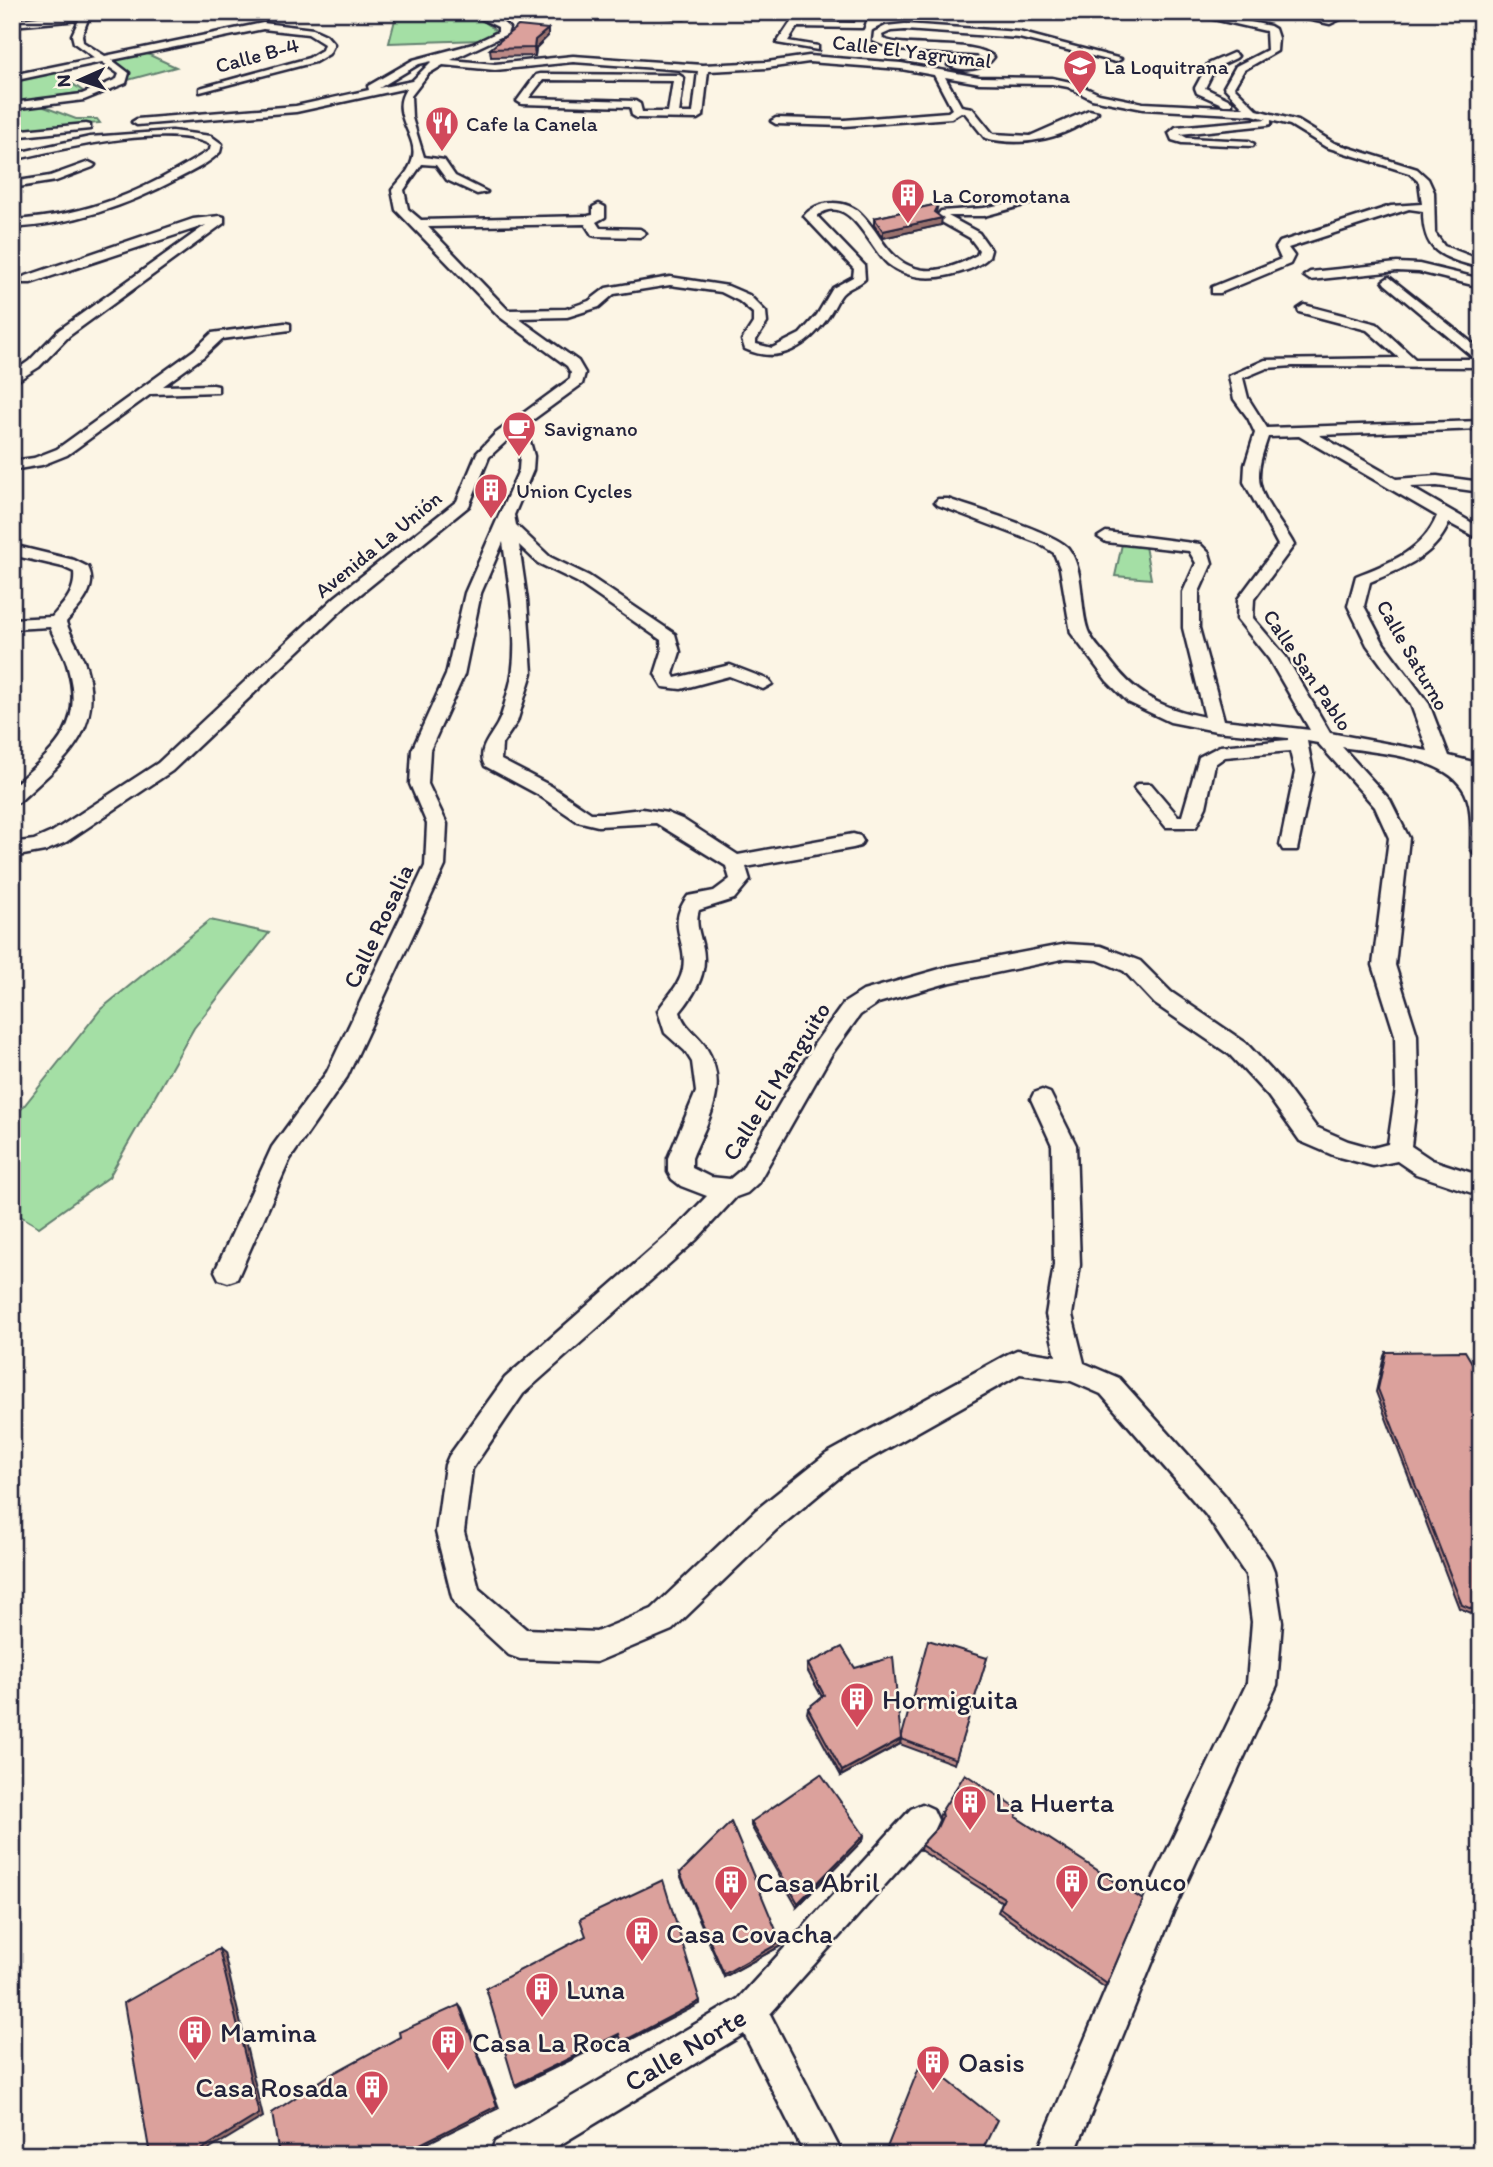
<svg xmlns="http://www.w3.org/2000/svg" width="1493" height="2167" viewBox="0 0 1493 2167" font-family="Itim,sans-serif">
<rect width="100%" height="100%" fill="#fcf5e5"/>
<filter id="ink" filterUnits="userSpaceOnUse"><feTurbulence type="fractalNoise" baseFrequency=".0143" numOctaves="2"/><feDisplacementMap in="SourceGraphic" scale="14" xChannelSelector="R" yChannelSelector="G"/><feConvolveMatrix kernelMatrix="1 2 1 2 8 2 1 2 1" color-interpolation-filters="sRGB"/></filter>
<g filter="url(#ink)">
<!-- green -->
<path fill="#a4dfa5" stroke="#638070" stroke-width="2" d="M397,12C425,12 475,6 495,31L482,40L389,43Z
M143,52L176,67L128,80L127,73L107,59Z
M56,72L84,92L12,103V79Z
M39,105L76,119H97L100,123L12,131V109Z
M1122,544L1145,546L1151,579L1115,576Z
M210,920L269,933L194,1028L109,1177L39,1227L12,1211V1121L101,1009Z"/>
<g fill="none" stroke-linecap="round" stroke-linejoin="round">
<!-- minor casing -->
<g stroke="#22223b" stroke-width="5">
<path id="minor" d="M82,12H145L88,19L82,35L83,42L105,56L263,23L313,29L326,35L334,44L329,54L315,62L200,92V88L309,58L322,50L324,44L308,34L263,29L112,60L129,73L126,83L84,100L12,109V103L82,94L117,79L119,74L102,62L12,81V75L95,58L74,43L72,35L79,20L12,26V20Z
M468,12C482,12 499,17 509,28L507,34L451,60L495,64L573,56L703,65L767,62L809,56L901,63L979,77L1052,78L1075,83L1099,94L1143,103L1244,108L1224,87L1236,66L1267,50L1266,31L1183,12H1202L1270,26L1275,29L1278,38L1277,51L1244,70L1234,87L1257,110L1298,121L1334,143L1417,169L1428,179L1434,192L1435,233L1444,246L1481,260V268C1442,257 1423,254 1423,211L1409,209L1288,248L1294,256L1290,264L1220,293H1212V287L1281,259L1276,248L1280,242L1391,206L1422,204L1419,182L1409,173L1326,147L1290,125L1271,120V124L1267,125L1180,134L1187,138L1249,141L1254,144L1253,146L1182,143L1172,140L1169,133L1176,127L1267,119L1253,115L1143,109L1092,99L1068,87L1052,84L979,83L945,77L961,106L972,108L993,134L1030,136L1089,110L1098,112C1068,138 1024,148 985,138L965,113L961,112L951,118L844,126L776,124L771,121L776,118L844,120L948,112L952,109L934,75L901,69L809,62L767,68L708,71L703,116L698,119L637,118L632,115L630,107L522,104L517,101L536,75L540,74L679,75L684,78L679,113H693L698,71L573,62L495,70L443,65L428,74L411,96L412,118L424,157L444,160L455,176L487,192L477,194L447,180L436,165L422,164L404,190L408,209L421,220L588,216L593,215V207L599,204L605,207V217L596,222L600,228L640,229L646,233L640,237L596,236L592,235L585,224L428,227L508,310L566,309L589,301L606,288L670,277L728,286L749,295L766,312L767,323L756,340V344L772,348L800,334L817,315L833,288L853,277L854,269L804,216C818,199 847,199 862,215C880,233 888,260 915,268C936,275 959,265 977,255L979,250L970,238L938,220L936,217L941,211L984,208L1037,197L1043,200L984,216H948L979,233L991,250L989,257C979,267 963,272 950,275C929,280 906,278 888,264C869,248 849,190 817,216L864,265L865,279C859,285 849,287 842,294C837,300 833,310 828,317C809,346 779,365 745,349L742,340L753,323V313L739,301L721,292L670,285L614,294L599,307L567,317L518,318L578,361L585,373L582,384L523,427L527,431L534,456L533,470L514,515L516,525L550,557L589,576L675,634L680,652L673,674L675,678L730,665L769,680L772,684L763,689L729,676L681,689L663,687L655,674L662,652L661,640L577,582L538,563L519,545L527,600L532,673L517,722L502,744L501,760L551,786L591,813H607L642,809L667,813L684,820L738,855L853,834L860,836L863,841L860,846L853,848L746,867L750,880L734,899L699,910C695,922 699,932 702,944C709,971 697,991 680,1012C684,1028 697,1033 705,1046C731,1087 708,1119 692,1158V1168L710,1177L730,1179L742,1169L815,1043L844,1003L863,991L947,967L1067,944L1101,946L1140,961L1171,992L1246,1043L1284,1084L1316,1127L1348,1141L1373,1148L1388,1144L1396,1089L1395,1035L1373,965L1389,838L1375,807L1318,743L1307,741L1313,772L1297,850H1283L1280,845L1295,772L1290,751L1225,757L1215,764L1206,807L1196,827H1166L1137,792L1134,788L1137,784H1151L1178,816H1182L1199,757L1220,746L1288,740V738L1216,731L1170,722L1128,702L1107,681L1071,633L1060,568L1054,553L1038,543L938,505L935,502L938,499H948C972,508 1054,532 1068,548C1085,570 1079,606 1088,631C1092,641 1101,650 1107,657C1135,695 1160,708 1205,717L1183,628V592L1196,563L1189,551L1106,542L1098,537L1106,532L1200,544L1209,553L1212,563L1199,592V628L1224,720L1310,730L1269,659L1237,619L1238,599L1278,545L1244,482L1245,465L1255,433L1248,418L1234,399L1229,376L1265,360L1399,358L1367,330L1299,312L1298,309L1304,305L1377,324L1415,359H1475L1385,284L1383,281L1389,277L1481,350V367L1293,366L1267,368L1243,378L1248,398L1267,428L1481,421V429L1319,435L1396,479L1437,476L1481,482V492L1437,486L1410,487L1481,528V540L1449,523C1435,557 1401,569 1370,582L1364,606L1384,644L1429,704L1449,756L1481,764V780L1475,778L1481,789V855L1474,853L1471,848C1471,834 1472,818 1469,804C1460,756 1381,754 1342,747L1390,800L1409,838L1395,965L1417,1035L1418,1089L1411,1146L1432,1160L1481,1176V1196L1416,1174L1397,1161L1373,1166L1335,1156L1300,1141L1268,1096L1230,1055L1155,1004L1124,971L1098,960L1067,958L947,983L878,1003L860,1015L831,1055L758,1183L747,1193L736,1197L696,1240L523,1394L472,1469L464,1532L479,1589L526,1629L596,1632L652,1609L756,1510L826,1454L1008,1354L1017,1350L1056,1356L1046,1315L1054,1265L1052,1145L1031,1099L1034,1093L1042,1090L1050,1093L1076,1145L1080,1265L1072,1315L1084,1363L1119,1378L1226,1497L1270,1561L1274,1571L1282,1622L1277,1685L1173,1912L1074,2155H1036L1148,1890L1247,1683L1252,1622L1246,1575L1206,1515L1101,1394L1071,1381L1020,1374L846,1472L776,1530L672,1630L596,1662L520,1659L509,1655L457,1607L452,1597L436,1532L445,1465L449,1456L505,1378L678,1226L707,1196L681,1186L672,1179L668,1172V1158L696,1092L692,1062L685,1051L665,1033L658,1011C666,997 680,986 683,969C688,939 665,926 688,896L714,891L730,879L726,866L656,823L598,826L577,821L537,794L485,766C476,750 491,737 498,723C503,714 505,702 508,692C522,648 509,588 503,542L481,593L464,675L430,750L428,784L447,824L445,866L347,1077L290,1159L237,1279L228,1282L219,1279L215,1271L272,1147L327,1072L425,866L427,824L410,784L412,750L446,675L465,593L519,470L520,456L514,434L489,457L469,506L347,605L172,771L66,842L45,851L12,857V843L34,840L52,832L158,763L335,597L457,501L477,453L495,434L570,379L571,373L567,366L500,317L396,210L392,190C400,180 411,170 413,157C418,135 388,113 407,88L296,112L137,125L132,122L137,119L296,106L369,90L368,86L413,60L473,44L498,32V27ZM432,61L412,81L379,88L419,64ZM543,80L673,81L668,112H642L640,104L635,101L529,98ZM1299,436L1437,516C1423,551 1389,563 1356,576L1348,606L1367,645L1411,705L1428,751L1330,733L1286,657L1253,618L1254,599L1294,545C1284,525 1258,499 1259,475C1259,462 1264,449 1268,437Z
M628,12H689V15L684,18Z
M858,12H868L862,28L797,27L788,41L818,46V50L777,43L791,22L855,23Z
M1275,12C1292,12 1310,18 1327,18C1337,18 1345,12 1355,12L1330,24Z
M905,24L1019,32L1121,59L1116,62L1019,38L905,30L891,31L882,35L883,39C913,50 972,39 994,57C985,71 961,72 948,65L950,63H975L983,58L977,55L895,50L873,41L874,32L886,26Z
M1233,53L1238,56L1236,58L1215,68L1205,88L1232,101V105H1224L1197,93L1195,88L1208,64Z
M86,124L90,125V129L12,137V131Z
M172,131L211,136L222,144L220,152C209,163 193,171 179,178C125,207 73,224 12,228V220C89,216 145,191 210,150L211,145C170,122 58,150 12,160V154L90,137Z
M89,162L95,165L93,167L56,181L12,188V182L50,176Z
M220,216L224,217V223L69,336L39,367L12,384V373L29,361L59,330L206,225L31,283H23V277L193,219Z
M1397,263L1419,264L1481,279V287L1419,272L1397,271L1310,280L1304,276L1310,272Z
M285,323L290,324V330L222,339L204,356L163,386L213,385L218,386V392L151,394L67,455L42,465L12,470V461L34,458L57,449L194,350L212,333Z
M12,545L74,560L88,567C99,588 79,607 66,622C71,638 81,651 86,667C105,733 62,762 19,802L12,804V787C53,750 85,728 68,668C65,653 55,641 50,627L12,629V619L52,617C64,603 76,592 74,572L63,567L12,555Z
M922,1804L933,1809L938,1820L933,1831L770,2014L843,2155H805L744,2034L543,2155H490L495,2142L738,1999L911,1809Z"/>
</g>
<!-- minor -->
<use href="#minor" fill="#fcf5e5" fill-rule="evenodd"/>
</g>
<!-- wall -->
<path fill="#bc8a86" stroke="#22223b" stroke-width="2" d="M548,29V36L536,48L535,56L491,57L490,49Z
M938,204L936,213L941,225L883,238L874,225V218Z
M1386,1352L1481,1378V1617L1459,1608L1376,1392L1384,1356Z
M987,1658L954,1764L900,1744L841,1776L807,1713L808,1708L822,1697L807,1670L808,1664L901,1739Z
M941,1812L1016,1817L1107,1984L1104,1987L998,1912L1002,1902L920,1850L921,1845L937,1828L940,1821L939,1817Z
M751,1822L864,1835L863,1840L797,1907L751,1826Z
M680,1873L781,1946L724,1977L681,1877Z"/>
<!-- shaded-wall -->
<path fill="#99716d" stroke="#22223b" stroke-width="2" d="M548,29V36L536,48L535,56L534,48L535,40Z
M942,218L941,225L883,238V231Z
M901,1739L900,1744L841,1776L842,1771Z
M864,1835L863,1840L797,1907L798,1903Z
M781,1942V1946L724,1977V1974Z
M219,1949L224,1953L263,2117L200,2155H192Z
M700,2001V2004L622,2044V2042Z
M459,2005L462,2009L499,2108L411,2151L412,2155H410L408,2150Z
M619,2034L620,2036L516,2087L515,2085Z"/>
<!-- building -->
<path fill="#dba19c" stroke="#22223b" stroke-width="2" d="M518,26L548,29L535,40L534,48L490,49Z
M938,204L934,212L942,218L883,231L874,218Z
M1465,1351L1481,1378V1613L1462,1605L1378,1389L1386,1352Z
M928,1640L987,1658L956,1759L901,1739Z
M842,1647L855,1668L893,1657L901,1739L842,1771L808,1708L824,1695L808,1664Z
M821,1774L864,1835L798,1903L751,1822Z
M965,1774L1019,1810L1016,1817L1143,1900L1107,1984L1000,1908L1004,1898L921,1845L937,1828L942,1817L941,1812Z
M731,1822L781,1942L724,1974L680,1873Z
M663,1880L700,2001L622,2042L619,2034L515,2085L486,1988L586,1936L580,1919Z
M219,1949L259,2114L192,2155H150L124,2003Z
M459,2005L497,2106L408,2150L410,2155H279L272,2113L328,2076L400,2037L399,2032Z
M922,2060L997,2120L980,2155H884Z"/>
</g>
<!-- icons -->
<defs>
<g id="school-pin" transform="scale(1.75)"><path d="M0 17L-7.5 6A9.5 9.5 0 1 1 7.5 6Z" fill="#d1495b" stroke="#fcf5e5"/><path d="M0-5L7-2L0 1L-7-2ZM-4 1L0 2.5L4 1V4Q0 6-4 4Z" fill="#fff"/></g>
<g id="restaurant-pin" transform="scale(1.75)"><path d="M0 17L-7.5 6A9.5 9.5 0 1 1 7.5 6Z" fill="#d1495b" stroke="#fcf5e5"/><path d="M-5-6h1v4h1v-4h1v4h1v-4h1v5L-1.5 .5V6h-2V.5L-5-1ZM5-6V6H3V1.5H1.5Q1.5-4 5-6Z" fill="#fff"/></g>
<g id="building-pin" transform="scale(1.75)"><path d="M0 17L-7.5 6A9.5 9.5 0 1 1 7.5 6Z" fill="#d1495b" stroke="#fcf5e5"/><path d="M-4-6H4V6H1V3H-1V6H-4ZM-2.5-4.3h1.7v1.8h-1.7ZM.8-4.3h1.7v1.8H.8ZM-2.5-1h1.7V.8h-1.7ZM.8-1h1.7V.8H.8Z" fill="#fff"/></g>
<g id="cafe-pin" transform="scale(1.75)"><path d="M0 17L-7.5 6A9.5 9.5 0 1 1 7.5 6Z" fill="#d1495b" stroke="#fcf5e5"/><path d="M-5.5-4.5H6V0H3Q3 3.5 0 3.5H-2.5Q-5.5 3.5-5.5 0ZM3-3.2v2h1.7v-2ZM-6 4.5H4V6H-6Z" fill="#fff"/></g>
</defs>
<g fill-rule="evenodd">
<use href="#school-pin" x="1080" y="66"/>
<use href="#restaurant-pin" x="442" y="123"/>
<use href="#building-pin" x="908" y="195"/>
<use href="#cafe-pin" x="519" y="428"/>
<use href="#building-pin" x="491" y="490"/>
<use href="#building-pin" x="857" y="1699"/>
<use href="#building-pin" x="970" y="1802"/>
<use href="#building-pin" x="1072" y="1881"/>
<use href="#building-pin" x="731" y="1882"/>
<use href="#building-pin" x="642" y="1933"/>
<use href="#building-pin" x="542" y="1989"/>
<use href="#building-pin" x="195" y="2032"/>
<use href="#building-pin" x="448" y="2042"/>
<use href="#building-pin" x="933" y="2062"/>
<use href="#building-pin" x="372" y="2087"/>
</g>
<g text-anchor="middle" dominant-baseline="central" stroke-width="5" stroke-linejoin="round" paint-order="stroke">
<!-- far-street labels -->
<g font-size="21" fill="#22223b" stroke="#fcf5e5">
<text transform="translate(912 51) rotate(7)">Calle El Yagrumal</text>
<text transform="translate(257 55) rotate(-15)">Calle B-4</text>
<text transform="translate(378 544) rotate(-39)">Avenida La Unión</text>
<text transform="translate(1413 655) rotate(60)">Calle Saturno</text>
<text transform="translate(1308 670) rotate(56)">Calle San Pablo</text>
</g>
<!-- far-poi labels -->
<g font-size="21" fill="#22223b" stroke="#fcf5e5" text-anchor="start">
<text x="1104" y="66">La Loquitrana</text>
<text x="466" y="123">Cafe la Canela</text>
<text x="932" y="195">La Coromotana</text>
<text x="544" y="428">Savignano</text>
<text x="516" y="490">Union Cycles</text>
</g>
<!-- street labels -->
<g font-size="24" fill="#22223b" stroke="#fcf5e5">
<text transform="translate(378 926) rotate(-65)">Calle Rosalia</text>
<text transform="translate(776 1081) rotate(-58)">Calle El Manguito</text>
</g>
<!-- near-poi labels -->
<g font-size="28" fill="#22223b" stroke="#fcf5e5" text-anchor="start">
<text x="882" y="1699">Hormiguita</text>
<text x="995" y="1802">La Huerta</text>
<text x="1096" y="1881">Conuco</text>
<text x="756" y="1882">Casa Abril</text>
<text x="666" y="1933">Casa Covacha</text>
<text x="566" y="1989">Luna</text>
<text x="220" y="2032">Mamina</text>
<text x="472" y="2042">Casa La Roca</text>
<text x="958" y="2062">Oasis</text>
<text x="348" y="2087" text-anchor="end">Casa Rosada</text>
</g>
<!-- near-street labels -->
<g font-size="28" fill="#22223b" stroke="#fcf5e5">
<text transform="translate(685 2049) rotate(-31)">Calle Norte</text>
</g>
</g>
<!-- margin -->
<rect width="1493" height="2167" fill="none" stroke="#fcf5e5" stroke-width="42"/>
<rect x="21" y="21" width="1451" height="2125" fill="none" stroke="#22223b" stroke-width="2.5" filter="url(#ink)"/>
<!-- north arrow -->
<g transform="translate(80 80) rotate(267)" stroke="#fcf5e5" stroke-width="5" paint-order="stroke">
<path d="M0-5L12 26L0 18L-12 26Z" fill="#22223b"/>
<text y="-10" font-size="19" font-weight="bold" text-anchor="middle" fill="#22223b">N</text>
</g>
</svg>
